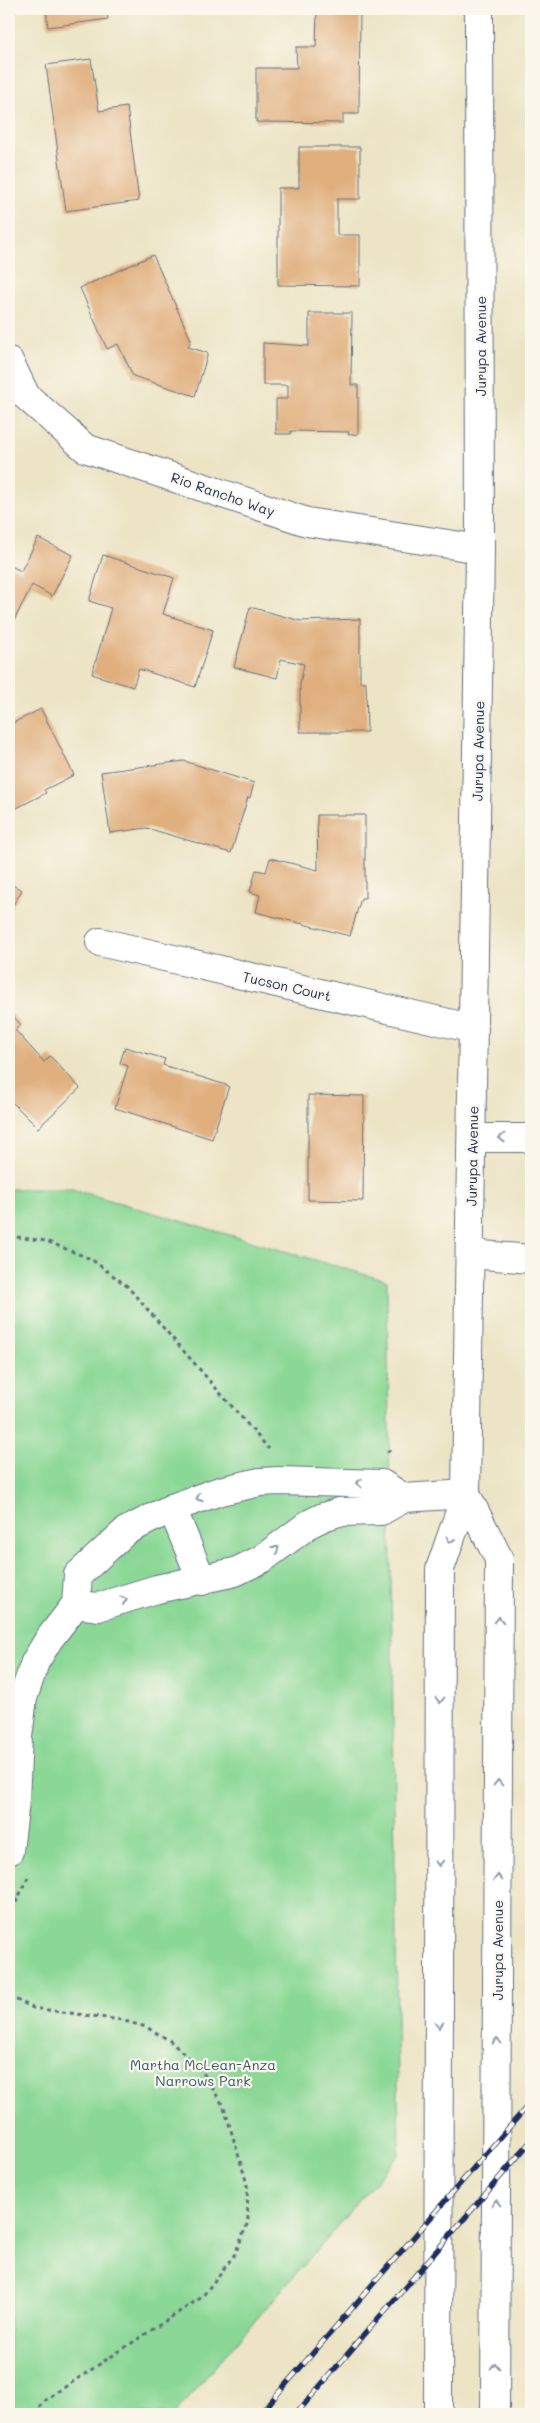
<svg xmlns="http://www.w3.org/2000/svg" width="540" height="2423" viewBox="0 0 540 2423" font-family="Mali,sans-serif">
<rect width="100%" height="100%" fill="#fbf7ec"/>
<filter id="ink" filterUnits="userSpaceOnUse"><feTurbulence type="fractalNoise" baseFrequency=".02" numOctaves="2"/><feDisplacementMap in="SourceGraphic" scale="10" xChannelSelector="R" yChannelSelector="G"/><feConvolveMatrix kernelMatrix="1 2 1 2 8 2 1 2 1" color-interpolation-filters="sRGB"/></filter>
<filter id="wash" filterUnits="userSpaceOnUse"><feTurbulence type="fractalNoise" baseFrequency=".0096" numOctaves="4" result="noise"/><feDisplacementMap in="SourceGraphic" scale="20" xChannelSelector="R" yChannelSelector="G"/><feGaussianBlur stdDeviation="1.12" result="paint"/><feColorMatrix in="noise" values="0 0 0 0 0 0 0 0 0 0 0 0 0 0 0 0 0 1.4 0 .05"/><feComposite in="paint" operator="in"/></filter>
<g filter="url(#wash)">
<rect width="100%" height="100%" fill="#ece4c5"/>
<!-- green -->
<path fill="#8bd896" stroke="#53847a" d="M9,1189H72L387,1281L399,2155L174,2414H9Z"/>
<g id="blocks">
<!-- building -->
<path fill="#e0af7e" d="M46,9H106L108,19L48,27Z
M317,9H360L359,114H343V123L256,122V68H297L296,47H316Z
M91,59L99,111L127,107L139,201L66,211L46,65Z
M299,147H360V199H337V235H360V286L278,285V188H299Z
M153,255L191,340L188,347L208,353L195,396L133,376L118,344L107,349L80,288Z
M309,313H352L351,385H358V434L348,435L349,432L291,431V434H276V399H288V385H263V343L309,346Z
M38,538L73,555L52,596L32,585L9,630V565L21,571Z
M103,555L174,578L163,614L213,630L195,687L139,669L133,687L92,674L111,608L89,601Z
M250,607L301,621L360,619V682H366L367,732H300V684L304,664L281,659L277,678L234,667Z
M41,709L74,775L44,790L46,793L9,812V725Z
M184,761L254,783L250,798L248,797L231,853L147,828L110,833L101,772Z
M317,815H365V898H361L350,936L256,912L260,895L250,892L256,870L266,872L270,858L318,870Z
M9,883L22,890L9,912Z
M9,1011L21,1025L15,1030L44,1062L50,1056L80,1088L38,1128L9,1099Z
M125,1047L165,1059L163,1065L229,1086L212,1139L115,1108L128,1066L120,1063Z
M308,1095L364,1096L363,1201L308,1200Z"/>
</g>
</g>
<g filter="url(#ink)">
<use href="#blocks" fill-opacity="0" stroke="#646e82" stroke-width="1"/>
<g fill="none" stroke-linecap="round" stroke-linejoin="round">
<!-- minor casing -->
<g stroke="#646e82" stroke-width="30">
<path id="minor" d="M9,361L26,396L85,448L307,522L480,549
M100,942L474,1029
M472,1138H531
M470,1254L531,1259
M172,1508L202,1581
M76,1604L98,1607L157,1589L235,1572L262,1559L309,1524L323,1517L339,1512L381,1511L404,1498L466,1494
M9,1851L15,1801L18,1737L23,1698L35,1662L49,1639L76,1604L78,1575L126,1531L172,1508L220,1491L260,1482L279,1481L382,1484L404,1498"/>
</g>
<!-- major casing -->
<g stroke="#646e82" stroke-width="30">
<path id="major" d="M466,1494L499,1559L495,2414
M438,2414L440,1569L466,1494L480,549L479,9"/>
</g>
<!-- path -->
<path stroke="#646e82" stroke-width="3" stroke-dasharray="4 4" stroke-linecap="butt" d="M9,1236L46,1241L91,1259L127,1286L269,1449
M387,1452L394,1448
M9,1917L28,1877
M9,1996L33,2008L121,2020L146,2027L169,2040L200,2068L224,2107L247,2184L248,2222L235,2254L202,2297L48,2398L34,2414"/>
<!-- minor -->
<use href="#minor" stroke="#fff" stroke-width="28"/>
<!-- major -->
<use href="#major" stroke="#fff" stroke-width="28"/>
<!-- rail casing -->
<g stroke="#1b2f5e" stroke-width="5.5">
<path id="rail" d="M260,2414L531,2102
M296,2414L531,2141"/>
</g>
<!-- rail -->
<use href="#rail" stroke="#fbf7ec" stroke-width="4" stroke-dasharray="11" stroke-linecap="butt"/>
</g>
<!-- one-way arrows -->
<defs><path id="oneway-chevron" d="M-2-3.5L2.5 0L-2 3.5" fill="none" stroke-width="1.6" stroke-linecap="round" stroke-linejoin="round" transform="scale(1.25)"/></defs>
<g stroke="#8d97ae">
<use href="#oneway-chevron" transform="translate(502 1138) rotate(179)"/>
<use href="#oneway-chevron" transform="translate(359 1483) rotate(-178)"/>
<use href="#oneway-chevron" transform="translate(199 1498) rotate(160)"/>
<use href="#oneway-chevron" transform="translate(450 1540) rotate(109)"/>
<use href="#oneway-chevron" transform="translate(276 1549) rotate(-37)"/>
<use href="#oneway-chevron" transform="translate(124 1600) rotate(-17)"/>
<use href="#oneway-chevron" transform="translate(499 1620) rotate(-90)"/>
<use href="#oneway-chevron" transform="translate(440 1700) rotate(90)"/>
<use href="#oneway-chevron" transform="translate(498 1783) rotate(-90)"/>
<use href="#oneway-chevron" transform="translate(439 1863) rotate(90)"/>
<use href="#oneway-chevron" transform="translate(498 1878) rotate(-90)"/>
<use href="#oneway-chevron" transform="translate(439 2025) rotate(90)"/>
<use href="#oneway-chevron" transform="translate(497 2041) rotate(-90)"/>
<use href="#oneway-chevron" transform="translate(496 2203) rotate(-90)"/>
<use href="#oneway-chevron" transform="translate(495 2366) rotate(-90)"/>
</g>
</g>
<g text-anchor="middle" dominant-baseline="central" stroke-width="4.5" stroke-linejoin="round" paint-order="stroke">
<!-- street labels -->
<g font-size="14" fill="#1b2f5e" stroke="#fbf7ec">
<text transform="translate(480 346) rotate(-90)">Jurupa Avenue</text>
<text transform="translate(223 494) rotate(19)">Rio Rancho Way</text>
<text transform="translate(478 751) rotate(-89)">Jurupa Avenue</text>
<text transform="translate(287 986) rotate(13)">Tucson Court</text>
<text transform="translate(472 1156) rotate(-89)">Jurupa Avenue</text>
<text transform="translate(497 1950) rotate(-90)">Jurupa Avenue</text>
</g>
<!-- park labels -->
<g font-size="14" fill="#37596c" stroke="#fbf7ec">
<text x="203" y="2064">Martha McLean-Anza<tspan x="203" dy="16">Narrows Park</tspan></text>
</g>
</g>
<!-- margin -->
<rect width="540" height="2423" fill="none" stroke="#fbf7ec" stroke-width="30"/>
</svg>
